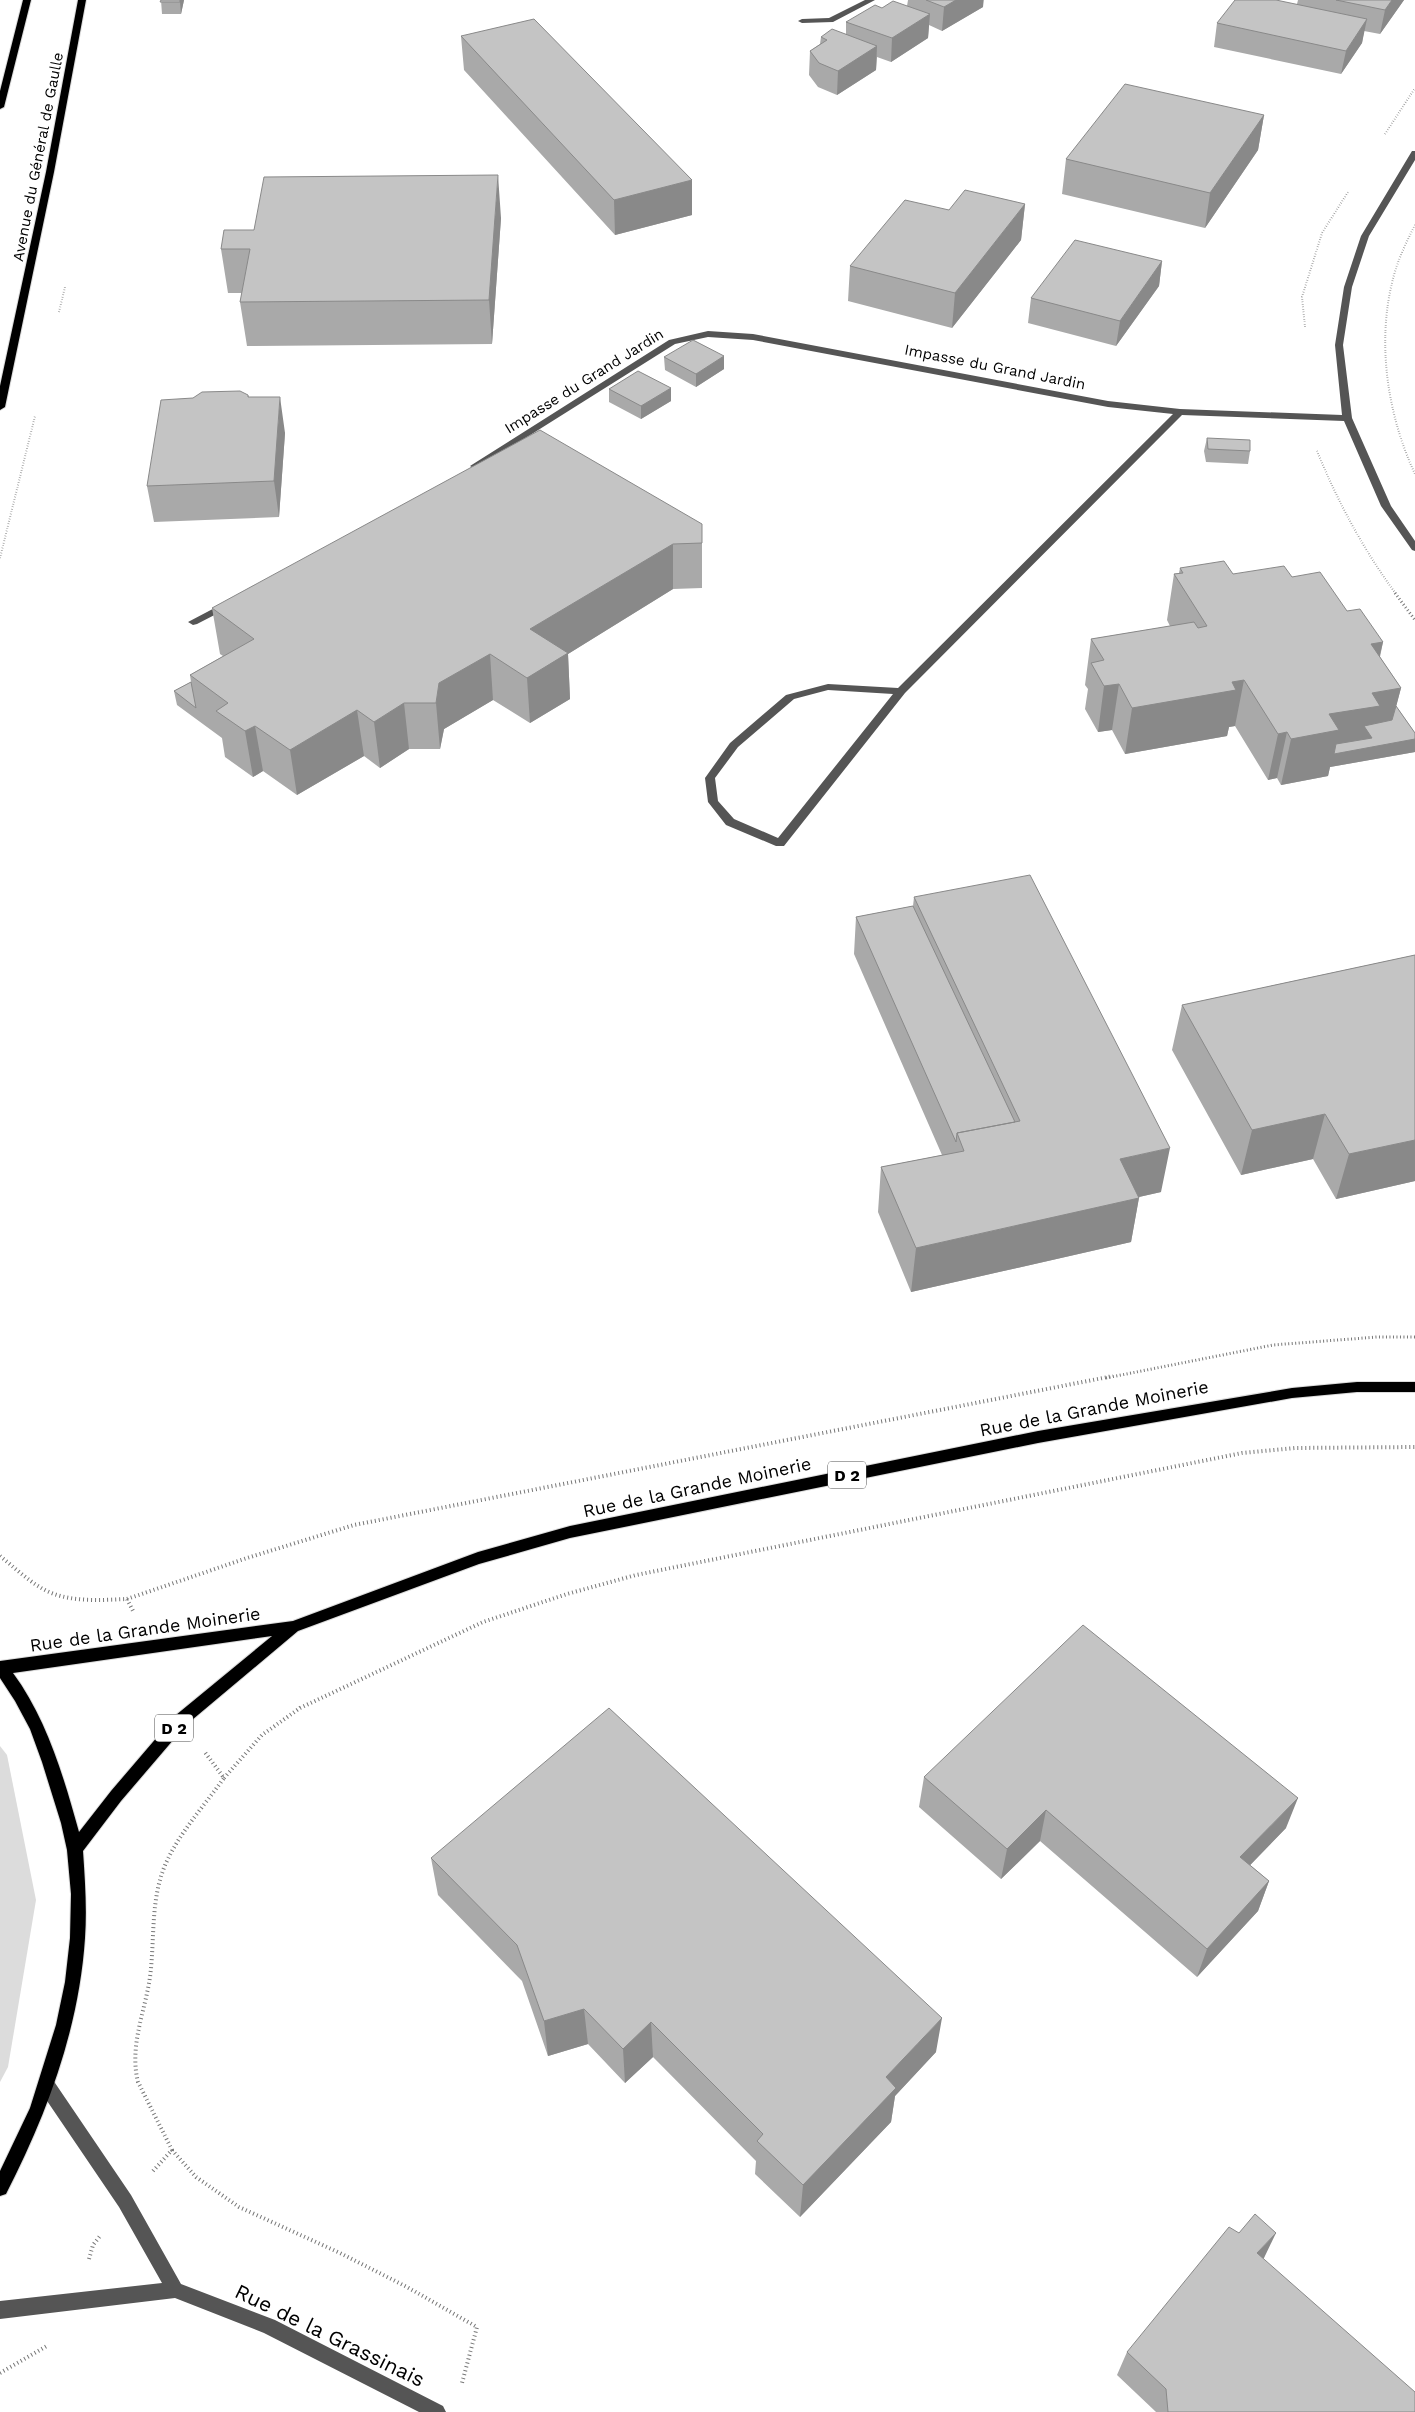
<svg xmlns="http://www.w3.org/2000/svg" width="1415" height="2412" viewBox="0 0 1415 2412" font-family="'Work Sans',sans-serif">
<rect width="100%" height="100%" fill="#fff"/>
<!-- green -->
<path fill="#dcdcdc" d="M0,1746L7,1755L36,1900L8,2067L0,2082Z"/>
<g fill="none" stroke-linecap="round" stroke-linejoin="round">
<!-- major casing -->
<g stroke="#dbdbdb" stroke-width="2">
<path id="major" d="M23,0H31L4,107L0,109V91Z
M78,0H86L54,172L5,407L0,410V386L46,172Z
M1357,1382H1415V1392H1357L1292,1398L1038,1443L570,1538L479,1564L298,1631L186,1725L121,1801L83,1851C85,1880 87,1909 85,1938C79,2029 47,2114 6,2194L0,2196V2171L30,2108L56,2025L65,1982L70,1938L71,1894L67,1850L61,1823L42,1762L30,1729L15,1701L0,1678V1661L293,1621L478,1552L570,1526L1038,1431L1292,1388ZM272,1636L176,1715L111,1791L79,1832C64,1778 47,1719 13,1673Z"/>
</g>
<!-- path-far2 -->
<path stroke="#777" stroke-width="2" stroke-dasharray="0.5 2" stroke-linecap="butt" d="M1385,134L1415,88
M1415,225C1407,241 1399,257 1394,275C1376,340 1387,414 1415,474
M59,312L65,287
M1305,327L1302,297L1322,233L1348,192
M1317,451C1338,502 1363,549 1396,594
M0,558L35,416"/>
<!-- path-far1 -->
<path stroke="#777" stroke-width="3" stroke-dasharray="1 2.5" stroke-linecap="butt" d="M1395,593L1415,620
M1106,1378L1273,1345L1377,1337H1415"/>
<!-- path -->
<path stroke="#777" stroke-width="4" stroke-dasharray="1 3" stroke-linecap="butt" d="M0,1556C14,1567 27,1580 43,1589C68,1603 100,1600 127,1599L133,1611
M127,1599L247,1558L354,1525L1113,1376
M224,1778L262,1735L300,1708L483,1622L567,1594L636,1575L1242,1453L1295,1448L1415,1447
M172,2150L196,2177L239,2207L340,2253L407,2287L477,2327L462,2383
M153,2171L172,2150L138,2082C129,2046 145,2012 150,1977C155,1939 150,1899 166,1863C180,1832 204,1806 224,1778L204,1751
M89,2259L93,2245L100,2236
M0,2373L47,2346"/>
<!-- minor -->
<path fill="#555" fill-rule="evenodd" d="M865,0H875L833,22L802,23L798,21L802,19L829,18Z
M1412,151H1415V160L1369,236L1352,287L1343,345L1352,418L1391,506L1415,541V551L1412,550L1381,506L1344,421L1182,415L905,693L784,846H776L726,825L708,802L705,778L730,743L786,695L828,684L898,688L1173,414L1108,407L753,340L708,337L675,344L478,468L475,469L470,466L669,340L708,331L753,334L1108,401L1180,409L1342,415L1335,345L1344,287L1361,236ZM828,690L893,694L778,838L734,819L718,801L715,778L738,747L794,699Z
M226,602L231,605L230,607L197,624L193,625L188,622Z
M47,2078L53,2080L131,2195L181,2284L275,2320L443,2406L446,2412H419L264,2333L175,2298L0,2319V2301L162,2283L119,2207L41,2092L39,2086L41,2080Z"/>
<!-- major -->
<use href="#major" fill="#000" fill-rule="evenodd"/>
</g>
<!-- wall -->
<path fill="#a9a9a9" d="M161,0H184L181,14H162Z
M908,0H984L983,7L942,31L929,25L928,38L891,62L877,57L876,70L837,95L818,87L809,75L810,51L820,44L821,37L846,34V22L882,8L907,6Z
M1298,0H1404L1380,34L1364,31L1362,43L1341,74L1214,47L1217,23L1297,4Z
M461,36L692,180V215L615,235L464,70Z
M1264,115L1258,150L1205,228L1062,194L1066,159Z
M1025,204L1021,240L952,328L848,301L850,266L949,210Z
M501,218L492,344L247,346L240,302L242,293H228L221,249L254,230Z
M1162,261L1159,286L1116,346L1028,323L1031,298Z
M724,356V369L696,387L665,370L664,357Z
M671,388V401L641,419L609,402V389Z
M248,395L249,397L285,433L279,517L154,522L147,486Z
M1207,438L1250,451L1248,464L1206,462L1204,451Z
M702,524V588L673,589L568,654L570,699L530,723L493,700L444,729L440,749H409L380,768L364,756L297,795L263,771L253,777L225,757L222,738L177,705L174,691L191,682L190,675L223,656L220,654L212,608Z
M1180,568L1233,574L1292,577L1347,611L1383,642L1380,657L1401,688L1396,706L1415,733V752L1330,767L1328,776L1281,785L1277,778L1268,780L1235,726L1229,727L1227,736L1125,754L1112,730L1098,732L1085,709L1088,689L1085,685L1091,639L1170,626L1167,620L1174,574L1179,573Z
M914,897L1161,1192L1139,1197L1131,1242L911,1292L878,1212L881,1167L942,1155L854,954L856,917L913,906Z
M1415,955V1181L1336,1199L1313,1159L1241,1175L1172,1050L1182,1005Z
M924,1777L1286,1828L1250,1865L1269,1881L1258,1911L1197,1977L1040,1841L1001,1879L919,1807Z
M431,1858L936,2052L895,2096L891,2122L800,2217L755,2174L756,2161L653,2057L625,2083L588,2044L548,2056L522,1981L438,1895Z
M1263,2259L1415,2412H1156L1155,2411L1117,2375L1127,2352Z"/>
<!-- shaded-wall -->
<path fill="#898989" d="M180,0H184L181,14L180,2Z
M956,0H983V7L942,31L944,7Z
M1392,0H1404L1380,34L1385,10Z
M930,14L928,38L891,62L892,38Z
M1367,19L1362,43L1341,74L1346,51Z
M877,46L876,70L837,95L838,71Z
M1264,115L1258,150L1205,228L1210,193Z
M498,175L501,218L492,344L489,300Z
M692,180V215L615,235L614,200Z
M1025,204L1021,240L952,328L955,293Z
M1162,261L1159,286L1116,346L1120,321Z
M724,356V369L696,387V374Z
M671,388V401L641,419V406Z
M280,397L285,433L279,517L274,481Z
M673,544V589L568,654L570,699L530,723L527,678L530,629Z
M1383,642L1372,688L1371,644Z
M490,654L493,700L444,729L440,749L436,703L439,683Z
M1244,680L1235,726L1229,727L1227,736L1125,754L1132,708L1232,682Z
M1119,684L1112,730L1098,732L1104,686Z
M1401,688L1389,734L1415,739V752L1330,767L1328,776L1281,785L1291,739L1329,714L1372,693Z
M404,703L409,749L380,768L374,722Z
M357,710L364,756L297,795L290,750Z
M255,726L263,771L253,777L245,731Z
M1287,732L1277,778L1268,780L1278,734Z
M1325,1114L1313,1159L1241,1175L1252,1130Z
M1415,1140V1181L1336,1199L1349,1154Z
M1170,1148L1161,1192L1112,1203L1120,1159Z
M1139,1198L1131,1242L911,1292L916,1248Z
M1298,1798L1286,1828L1229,1887L1240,1857Z
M1046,1810L1040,1841L1001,1879L1007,1849Z
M1269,1881L1258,1911L1197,1977L1207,1949Z
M584,2009L588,2044L548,2056L544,2021Z
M942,2018L936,2052L895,2096L891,2122L800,2217L803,2185L886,2077Z
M651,2022L653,2057L625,2083L623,2049Z
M1276,2233L1264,2258L1245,2278L1257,2253Z"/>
<!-- building -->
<path fill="#c4c4c4" stroke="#898989" d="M161,0H180V2H160Z
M926,0H956L944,7Z
M1235,0H1276L1367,19L1346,51L1217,23Z
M1336,0H1392L1385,10Z
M893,1L930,14L892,38L846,22L875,5L882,8Z
M534,19L692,180L614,200L461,36Z
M832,29L877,46L838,71L819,63L810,51L827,40L821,37Z
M1125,84L1264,115L1210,193L1066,159Z
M498,175L489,300L240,302L250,249H221L224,230H254L264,177Z
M965,190L1025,204L955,293L850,266L905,200L949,210Z
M1075,240L1162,261L1120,321L1031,298Z
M693,340L724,356L696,374L664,357Z
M638,371L671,388L641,406L609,389Z
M240,391L248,395V397H280L274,481L147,486L161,400L193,398L202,392Z
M540,430L702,524V543L673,544L530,629L568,653L527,678L490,654L439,683L436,703H404L374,722L357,710L290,750L255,726L245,731L216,711L228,703L190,675L254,639L212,608Z
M1207,438L1250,440V451L1208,449Z
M1224,561L1233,574L1284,566L1292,577L1320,572L1347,611L1360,609L1383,642L1371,644L1401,688L1372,693L1380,706L1329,714L1339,730L1291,739L1287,732L1278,734L1244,680L1232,682L1236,690L1132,708L1119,684L1104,686L1091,663L1104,660L1091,639L1194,622L1198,628L1207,626L1174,574L1183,573L1180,568Z
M191,682L196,708L174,691Z
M1396,706L1415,733V739L1334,754L1336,744L1372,738L1364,726L1392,720Z
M1030,875L1170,1148L1120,1159L1139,1198L916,1248L881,1167L964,1151L957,1133L1020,1121L914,897Z
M913,906L1015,1122L957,1133L956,1142L856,917Z
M1415,955V1140L1349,1154L1325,1114L1252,1130L1182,1005Z
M1083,1625L1298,1798L1240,1857L1269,1881L1207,1949L1046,1810L1007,1849L924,1777Z
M609,1708L942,2018L886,2077L896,2088L803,2185L757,2141L763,2134L651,2022L623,2049L584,2009L544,2021L517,1945L431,1858Z
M1255,2214L1276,2233L1257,2253L1415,2392V2412H1168L1166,2389L1127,2352L1229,2227L1239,2233Z"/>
<g text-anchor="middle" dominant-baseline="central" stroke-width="5" stroke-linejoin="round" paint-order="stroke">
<!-- far-street labels -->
<g font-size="15" fill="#000" stroke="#fff">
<text transform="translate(38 157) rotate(-79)">Avenue du Général de Gaulle</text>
<text transform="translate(995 367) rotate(11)">Impasse du Grand Jardin</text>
<text transform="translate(584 381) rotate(-32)">Impasse du Grand Jardin</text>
</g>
<!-- shield labels -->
<g fill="#fff" stroke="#4c4c4c" stroke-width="1">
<rect x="828" y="1461.5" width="38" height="27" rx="4"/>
<rect x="155" y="1714.5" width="38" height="27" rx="4"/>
</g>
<g font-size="16" font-weight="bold" fill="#000">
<text x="847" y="1475">D 2</text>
<text x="174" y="1728">D 2</text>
</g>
<!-- street labels -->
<g font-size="18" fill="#000" stroke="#fff">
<text transform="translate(1094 1408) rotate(-11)">Rue de la Grande Moinerie</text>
<text transform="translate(697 1487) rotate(-12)">Rue de la Grande Moinerie</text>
<text transform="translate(145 1629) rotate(-8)">Rue de la Grande Moinerie</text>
</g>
<!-- near-street labels -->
<g font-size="21" fill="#000" stroke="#fff">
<text transform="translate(330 2335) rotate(26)">Rue de la Grassinais</text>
</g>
</g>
</svg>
